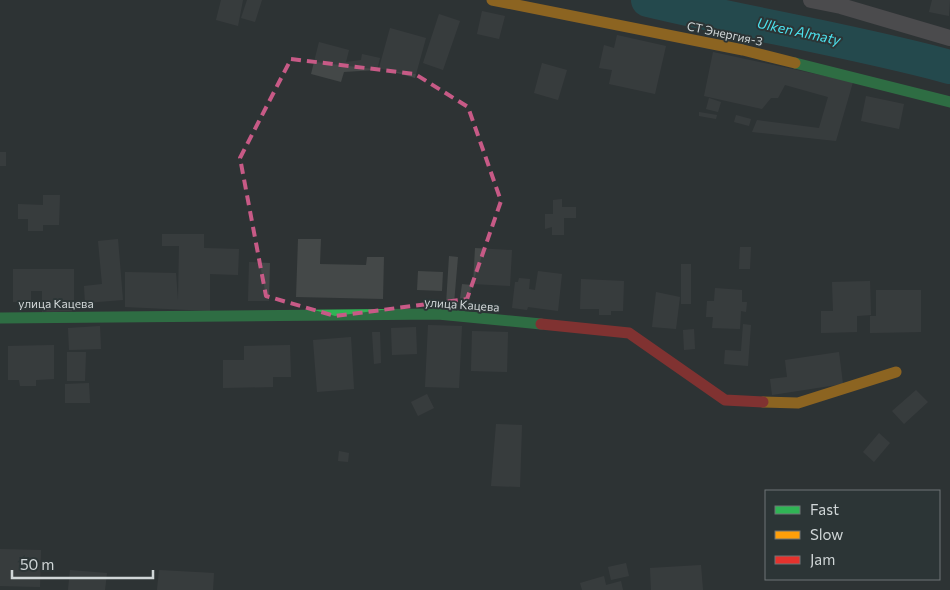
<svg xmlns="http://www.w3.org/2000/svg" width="950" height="590" viewBox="0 0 950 590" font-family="Commissioner,sans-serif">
<rect width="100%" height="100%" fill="#2e3334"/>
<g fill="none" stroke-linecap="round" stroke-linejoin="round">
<!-- river -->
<path stroke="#1a656c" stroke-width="34" d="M648,0C748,24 850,40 950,67"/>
</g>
<!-- building -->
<path fill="#444848" d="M221,0H243L238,26L216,20Z
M247,0H262L255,22L241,18Z
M932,0H950L949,16L929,12Z
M482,11L505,16L499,39L477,34Z
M439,14L460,21L443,70L423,63Z
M390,28L426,38L415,78L379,68Z
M617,35L666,46L655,94L609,84L612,70L599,68L604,45L614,48Z
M319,42L349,50L346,62L361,60L362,54L380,58L377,70L344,72L341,82L311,74Z
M713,52L853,82L836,141L752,132L757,120L819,128L828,97L785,85L778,98H771L762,109L704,96Z
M542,63L567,70L558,100L534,93Z
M866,96L904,104L899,129L861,121Z
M709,98L721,102L718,112L706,109Z
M699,112L717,115L716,119L699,116Z
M736,115L751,119L749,126L734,122Z
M0,152H6V166H0Z
M43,195H60L59,225H43V231H28V219H18V204L43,205Z
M562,199V207H576V218H564V235H552V227L545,229V214H553V200Z
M162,234H204V248L239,249L238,275L210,274V311L125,307V272L176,273L178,301L179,246H162Z
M118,239L123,300L85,303L84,286L102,284L98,241Z
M298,239H321L320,264L366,265L367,257H384L383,299L296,297Z
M740,247H751L750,269H739Z
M475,248L512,250L510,286L473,284Z
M449,256L458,257L454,304H446Z
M249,262L270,263L269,301H248Z
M681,264H691V304H681Z
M13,269H74V311L42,312V291H31V302H13Z
M418,271L443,272L442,291L417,290Z
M538,271L562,274L558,311L528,307L527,310L512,308L515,282H518L519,278L530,279L529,289L535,290Z
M581,279L624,281L623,311H611V315H599V309H580Z
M870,281L871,315L857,316V332L821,333V311H833L832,282Z
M462,284L472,285L469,307L459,306Z
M715,288L742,290V302H747L746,312L741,311L740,329L712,328L713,317H706L707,301H714Z
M876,290H921V332L870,333V316H876Z
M656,292L680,297L676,329L652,327Z
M743,324L751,325L748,366L724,364L725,350L741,351Z
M428,325L462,326L459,388L425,387Z
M100,326L101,349L69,350L68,328Z
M416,327L417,354L392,355L391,328Z
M694,329L695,349L684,350L683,330Z
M472,331L508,332L507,372L471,371Z
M372,332H380L381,363L374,364Z
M351,337L354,389L317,392L313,340Z
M54,345V379L36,380V386H20L19,380H8V346Z
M290,345L291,377H273V387L223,388V360H244V346Z
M67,352H86L85,381H67Z
M839,352L843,384L772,395L770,379L787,377L785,360Z
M89,383L90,403H65V384Z
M916,390L928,402L904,424L892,411Z
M427,394L434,408L418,416L411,402Z
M496,424L522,425L520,487L491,486Z
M879,433L890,443L874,462L863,452Z
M339,451L349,453L348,462L338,461Z
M0,549L41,550L40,587L0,586Z
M626,563L629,576L611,580L608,567Z
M701,565L703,590H651L650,568Z
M70,570L107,573L105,590H68Z
M159,570L214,573L213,590H157Z
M604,576L606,585L621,581L623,590H582L580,583Z"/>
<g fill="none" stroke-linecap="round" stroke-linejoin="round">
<!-- street -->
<path stroke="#70686b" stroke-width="16" d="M811,0L841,6L950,38"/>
<!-- fast -->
<path stroke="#30b455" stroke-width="11" d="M795,63L950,102
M0,318L438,314L541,324"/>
<!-- slow -->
<path stroke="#ff9f0a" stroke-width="11" d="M492,0L743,50L795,63
M763,402L798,403L896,372"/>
<!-- jam -->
<path stroke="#e5322d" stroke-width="11" d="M541,324L629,333L725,400L763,402"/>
</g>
<!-- marked area -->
<path d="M0 0H950V590H0ZM291,59L415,74L468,107L501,201L467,299L335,316L266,296L240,158Z" fill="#2e3334" fill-opacity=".55" fill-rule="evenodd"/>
<path fill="none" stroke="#c75a86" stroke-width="4" stroke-dasharray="10 6" stroke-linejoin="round" d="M291,59L415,74L468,107L501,201L467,299L335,316L266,296L240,158Z"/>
<g text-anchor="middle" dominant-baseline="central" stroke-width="4" stroke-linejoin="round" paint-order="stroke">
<!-- street labels -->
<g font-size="12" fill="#d0d6d7" stroke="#2c3536">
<text transform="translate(725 33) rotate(12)">СТ Энергия-3</text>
<text x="56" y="303">улица Кацева</text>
<text transform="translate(462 304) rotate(4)">улица Кацева</text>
</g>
<!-- water labels -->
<g font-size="14" font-style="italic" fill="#4ce1ed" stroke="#2c3536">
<text transform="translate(799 31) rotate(12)">Ulken Almaty</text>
</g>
</g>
<!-- legend -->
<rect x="765" y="490" width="175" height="90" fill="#2c3536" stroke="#6e7576"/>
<rect x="775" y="506" width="25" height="8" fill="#30b455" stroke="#6e7576"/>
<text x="810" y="515" font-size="15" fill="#d0d6d7">Fast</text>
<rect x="775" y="531" width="25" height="8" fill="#ff9f0a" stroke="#6e7576"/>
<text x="810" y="540" font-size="15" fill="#d0d6d7">Slow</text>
<rect x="775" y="556" width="25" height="8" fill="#e5322d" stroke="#6e7576"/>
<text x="810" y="565" font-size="15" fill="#d0d6d7">Jam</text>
<!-- scale -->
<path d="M12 570v8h141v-8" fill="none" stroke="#d0d6d7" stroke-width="2.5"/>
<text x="20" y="570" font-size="15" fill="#d0d6d7" stroke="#2c3536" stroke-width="4" paint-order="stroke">50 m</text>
</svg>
